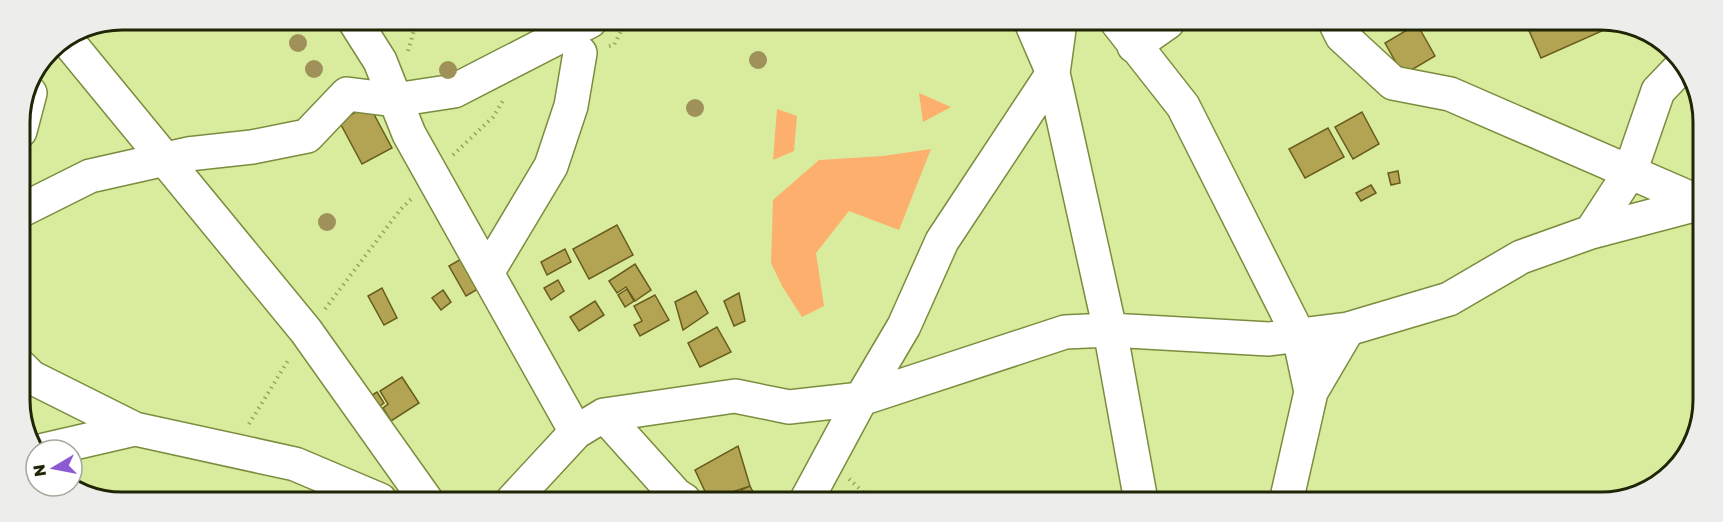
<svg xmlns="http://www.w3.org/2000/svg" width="1723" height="522" viewBox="0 0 1723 522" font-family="'Golos Text',sans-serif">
<rect width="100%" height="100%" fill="#d9ec9d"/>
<!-- green -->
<path fill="#fdaf6e" d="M919,93L951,107L923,122Z
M777,109L797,116L794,151L773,160Z
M931,149L899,230L849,211L816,253L824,306L802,317L782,286L771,263L773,200L819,160L883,156Z"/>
<!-- building -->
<path fill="#b2a453" stroke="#675c1d" stroke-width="1.5" d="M1533,23H1609L1611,27L1541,58L1527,26Z
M1417,24L1435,56L1403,75L1385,43Z
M369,105L392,148L362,164L339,121Z
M1362,112L1379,144L1353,159L1335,127Z
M1328,128L1344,157L1305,178L1289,149Z
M1398,171L1400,183L1391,185L1388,173Z
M1371,185L1376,193L1361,201L1356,193Z
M617,225L633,255L589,279L573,249Z
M565,249L571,262L547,275L541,262Z
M461,259L478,289L466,296L449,266Z
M635,264L651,290L635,301L626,287L617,293L609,281Z
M558,280L564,291L551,300L544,288Z
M382,288L397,318L384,325L368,296Z
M627,289L634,301L625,307L618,295Z
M443,290L451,302L441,310L432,298Z
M696,291L708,313L683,330L675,302Z
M739,293L745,321L734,326L724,301Z
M655,295L669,320L640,336L634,325L642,321L634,306Z
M595,301L604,315L579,331L570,317Z
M717,327L731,352L700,367L688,343Z
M402,377L419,403L391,421L383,408L388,404L380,391Z
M377,392L384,403L377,408L369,397Z
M738,446L750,486L709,500L695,470Z
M750,486L757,500H744L741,490Z"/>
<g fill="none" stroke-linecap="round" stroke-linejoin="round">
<!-- minor casing -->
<g stroke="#7b8c3f" stroke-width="36">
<path id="minor" d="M354,20L380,61L409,134L576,432
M1031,22L1053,73L1110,330L1141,501
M1117,22L1183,106L1299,336L1311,392
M1335,22L1342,36L1393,83L1450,94L1701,203
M66,39L306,331L426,500
M1134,46L1168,22
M20,131L30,93
M20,211L90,176L188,154L252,147L307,136L347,94L395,100L454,91L590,21
M1591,232L1630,172L1658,91L1682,66
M487,273L551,166L571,106L580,53
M21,367L31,377L135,429
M604,415L676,495L684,500
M44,450L135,429L295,464L380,500
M513,500L576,432L604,415L735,396L789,407L861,399L1065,332L1110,330L1269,339L1348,329L1449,299L1521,257L1591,232L1701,203
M806,501L861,399L904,326L942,241L1053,73L1060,22
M1286,502L1311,392L1348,329"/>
</g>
<!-- path -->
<path stroke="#96a466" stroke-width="4" stroke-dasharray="1.5 4.5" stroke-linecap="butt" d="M609,46L614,45L626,21
M408,51L417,20
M453,155L493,117L504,99
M325,309L400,210L413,197
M249,424L289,359
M849,479L873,501"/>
<!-- minor -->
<use href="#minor" stroke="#fff" stroke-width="33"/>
</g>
<!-- trees -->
<g fill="#9f9159">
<circle cx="298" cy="43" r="9"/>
<circle cx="758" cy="60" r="9"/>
<circle cx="314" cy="69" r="9"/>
<circle cx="448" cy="70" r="9"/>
<circle cx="695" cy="108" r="9"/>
<circle cx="327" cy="222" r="9"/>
</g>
<!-- crop -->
<path d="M0 0H1723V522H0ZM122 30H1601A92 92 0 0 1 1693 122V400A92 92 0 0 1 1601 492H122A92 92 0 0 1 30 400V122A92 92 0 0 1 122 30Z" fill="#edeeeb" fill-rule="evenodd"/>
<path fill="none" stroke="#1f2505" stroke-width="3" d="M122 30H1601A92 92 0 0 1 1693 122V400A92 92 0 0 1 1601 492H122A92 92 0 0 1 30 400V122A92 92 0 0 1 122 30Z"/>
<!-- north arrow -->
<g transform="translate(54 468) rotate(260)"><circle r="28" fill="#ffffff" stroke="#a5a89b" stroke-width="1.5"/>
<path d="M0-4.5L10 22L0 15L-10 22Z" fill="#8c5ad3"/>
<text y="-9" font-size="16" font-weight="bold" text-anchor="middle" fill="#1f2505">N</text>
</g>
</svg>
